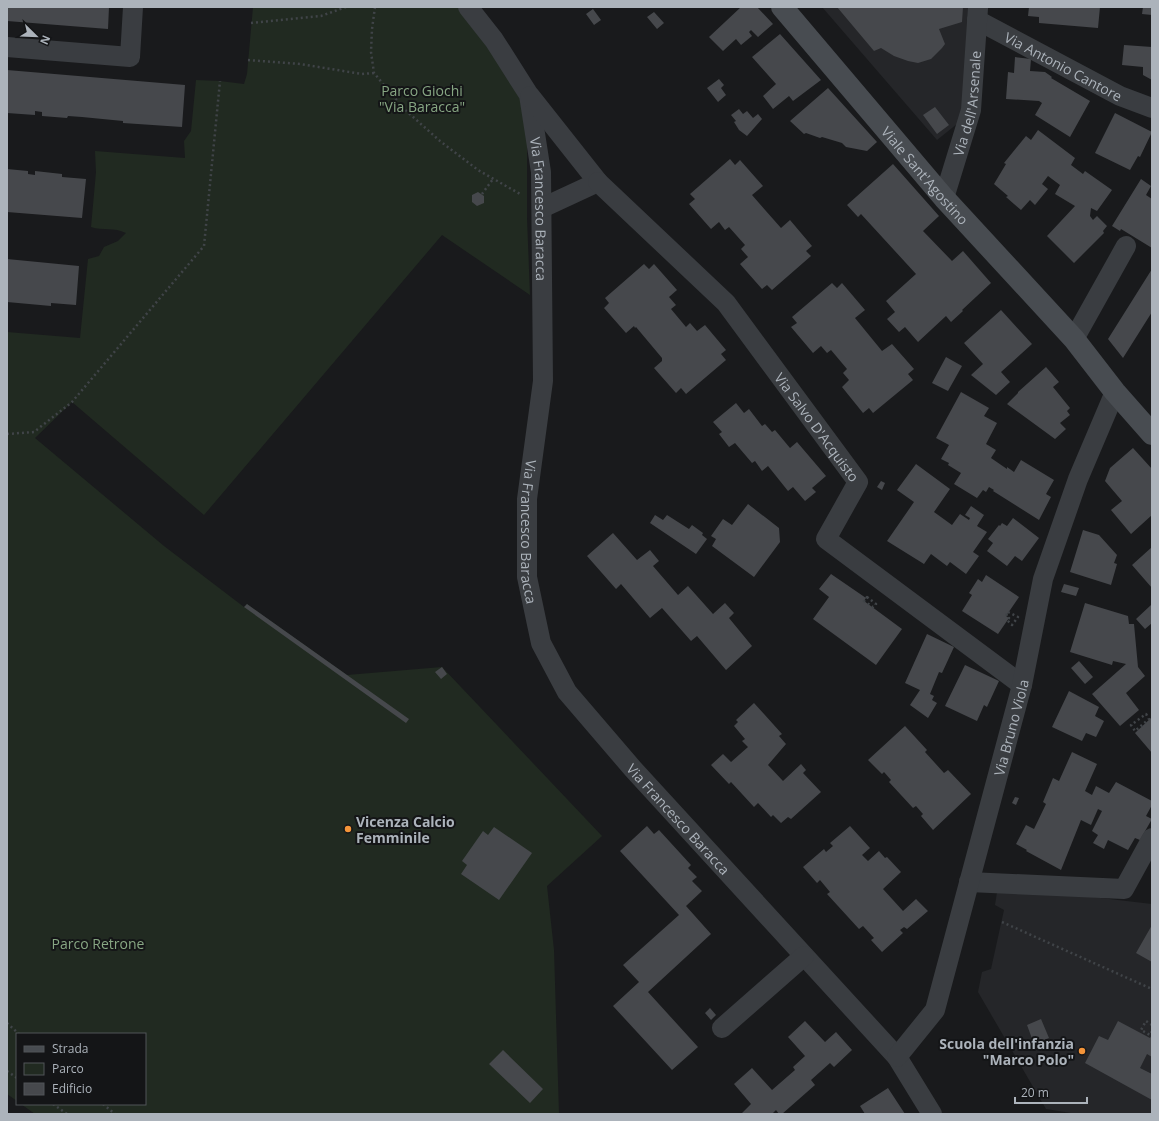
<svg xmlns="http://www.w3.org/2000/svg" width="1159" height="1121" viewBox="0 0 1159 1121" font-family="'Open Sans',sans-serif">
<rect width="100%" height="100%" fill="#191a1c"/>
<!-- built -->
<path fill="#252629" d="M822,7H970L962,120L937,140Z
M998,886L1152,904V1114H1077L1046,1109L978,992L982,972L991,969L1004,910L995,905Z"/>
<!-- green -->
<path fill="#212a21" d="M253,7H462L520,90L527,124V218L530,295L442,235L204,515L72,402L35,438L164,546L244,607L247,604L347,675L442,667L602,836L547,886L554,950L559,1114H35L21,1104H145V1034H17V1101L7,1094V332L80,338L88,259L99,256L104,247L118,241L126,233C114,227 103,231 91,227L96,172L95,151L185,158L184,141L191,131L196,80L220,81L244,84L247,74Z"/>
<!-- building -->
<path fill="#46484c" d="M7,7H109L108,29L7,21Z
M741,7H757L773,24L758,37L751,30L749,32L752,36L741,45L736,39L723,51L709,37Z
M837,7H963L962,22L939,29L945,44L942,48L931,59L918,63L908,61L894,56L881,48L874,51Z
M1029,7H1100L1098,28L1039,23V17L1028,16Z
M1143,7H1152V15L1142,14Z
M593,9L601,20L594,25L586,14Z
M654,12L664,23L657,29L647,17Z
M780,34L821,80L793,101L789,96L773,109L763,96L776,84L752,57Z
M1124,45L1152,47V80L1143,75V67L1122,65Z
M1015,57L1031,59L1030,71L1045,72L1052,77L1051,78L1090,101L1070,137L1035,115L1042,103L1039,101L1006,99L1008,72L1014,73Z
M7,70L185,85L182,127L123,123V121L82,117L68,116L67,118L42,116V112L35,111V115L7,113Z
M719,79L724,85L721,88L726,95L718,102L707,88Z
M828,88L877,142L867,151L846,147L842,143L822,137L820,138L806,133L804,134L790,121Z
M935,107L949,125L937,134L923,115Z
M739,109L743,114L747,111L753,118L758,114L762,119L747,136L739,130L734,122L736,121L731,115Z
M1115,113L1152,132L1140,157L1138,156L1130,170L1095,153Z
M1038,130L1075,158L1071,165L1083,174L1085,171L1112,190L1097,211L1091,208L1090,216L1093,220L1097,216L1107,226L1103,231L1104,233L1074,263L1047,236L1075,206L1055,194L1060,185L1048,176L1042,184L1048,189L1035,205L1030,200L1021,210L1006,197L1008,196L994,184L1006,164L1004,163L1026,136L1031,140Z
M730,159L735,165L740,160L763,186L752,195L781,228L790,220L812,246L806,251L811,256L772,290L767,285L762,289L740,264L748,257L741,249L745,245L729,227L725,230L719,222L711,229L689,204L695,199L690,194Z
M893,164L939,216L923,231L952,261L963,251L991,283L962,310L963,311L951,322L946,316L918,342L905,327L899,332L887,319L895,312L886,301L916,274L861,214L858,217L847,205Z
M7,169L28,171V174L35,175V171L62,174V177L86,179L82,218L7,212Z
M1141,179L1151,186L1146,195L1152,199V248L1121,229L1120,231L1112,226Z
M478,192L484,196V203L477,206L472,202V195Z
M7,259L79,266L76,305L51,303V306L7,302Z
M644,264L649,269L654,264L677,290L669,297L676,305L671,309L686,327L690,323L697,331L705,325L726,350L721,354L726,360L686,394L681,388L676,393L654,368L662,361V358L636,327L635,328L634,326L626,333L604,308L609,303L605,298Z
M1152,269V312L1123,358L1108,339Z
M832,283L837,288L842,283L865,310L855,318L882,351L892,344L914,369L908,374L913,380L873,413L869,408L863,413L842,387L849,380L843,373L847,369L831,350L827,353L821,346L813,353L791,327L797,323L792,317Z
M1001,310L1032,344L1001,372L1010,382L996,395L971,375L983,364L964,343Z
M946,357L962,366L948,391L932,383Z
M1046,367L1059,382L1053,387L1070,408L1067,411L1070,415L1060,423L1066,429L1055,439L1007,404L1018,393V392Z
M961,392L989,408L984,416L997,423L986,444L996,450L991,458L1007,469V467L1014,472L1021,460L1054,480L1046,494L1051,497L1039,520L993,491L994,490L989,487L986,492L983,490L977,498L954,484L961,473L948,465L949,463L941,459L949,445L936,438Z
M736,403L744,413L749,409L762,426L765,424L772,432L775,430L790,448L797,442L826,476L812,488L816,492L805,501L793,487L788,491L768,466L762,471L755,461L752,463L735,443L729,447L719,434L722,432L713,422Z
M1133,448L1152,469V515L1131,534L1111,510L1122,501L1105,481L1110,468Z
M916,464L950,489L934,512L952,525L960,514L969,520L970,518L965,515L971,506L984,515L977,526L987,532L973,552L979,556L966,574L950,562L947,566L931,554L924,564L887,541L914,502L897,490Z
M881,481L885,483L882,490L877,487Z
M748,504L779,528L780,542L754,577L712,546L716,539L711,536L723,519L732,525Z
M655,515L663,520L667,515L689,529L692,525L703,533L702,535L707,539L696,554L650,523Z
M1013,518L1039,538L1022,561L1015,556L1007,566L987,551L993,543L988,539L999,525L1000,526L1002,523L1007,526Z
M1083,530L1099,535L1117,555L1114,563L1117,564L1111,585L1070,572Z
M613,533L637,560L650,550L659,561L653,566L678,595L688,586L713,614L725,603L734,613L729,618L752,646L726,670L697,636L691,641L662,608L650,618L621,584L616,589L587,556Z
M1152,547V588L1132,565Z
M831,574L866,598L864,601L902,629L876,665L813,619L829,597L819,589Z
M986,575L1019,597L1006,616L1009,618L998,634L962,611L972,595L969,593L978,579L982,582Z
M1064,584L1079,588L1076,596L1061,592Z
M1085,603L1128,616L1129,624H1134L1138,667L1145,676L1126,693L1139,710L1120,726L1092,694L1126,664L1113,661L1112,665L1070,652Z
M247,604L347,675L409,719L406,723L244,607Z
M1151,605L1152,606V623L1145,629L1136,619Z
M927,634L954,647L942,673L939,672L930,694L934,696L932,700L937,703L928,718L910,705L920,690L905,683Z
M1079,661L1093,677L1085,684L1071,668Z
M965,665L999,681L987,707L984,705L977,721L945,706Z
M442,667L447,674L441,679L435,672Z
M1069,691L1099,707L1095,716L1104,721L1096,737L1086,733L1082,741L1052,727Z
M754,703L782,734L779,736L786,744L768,765L783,781L801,764L806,770L803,773L821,792L791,819L788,817L781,823L773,815L771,817L758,803L754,807L731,782L729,784L711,765L723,754L731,762L748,747L742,741L745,739L734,726L738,722L736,720Z
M1152,717V753L1135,733Z
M905,726L927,750L925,752L944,773L948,770L971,794L933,830L921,816L923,814L916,806L913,808L889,782L891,780L884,772L882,774L868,760Z
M1072,752L1097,764L1085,791L1092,795L1096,786L1109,793L1116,782L1152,801V805L1146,816L1152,819L1140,840L1135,838L1128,850L1108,840L1104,849L1093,843L1098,835L1092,831L1102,811L1098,809L1091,825L1081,820L1061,870L1026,851L1027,850L1016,844L1026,825L1034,829L1046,804L1043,802L1053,778L1059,781Z
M1015,797L1019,798L1016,805L1012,803Z
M647,826L654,834L659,830L691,865L688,868L697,877L692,881L702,891L686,906L711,934L648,992L698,1047L672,1070L613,1006L639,982L623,965L679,915L620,851Z
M850,826L870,848L862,855L868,861L879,851L885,858L887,857L901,872L883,889L903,911L916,899L928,911L907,929L904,927L900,930L903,933L882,952L871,940L874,938L863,926L859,929L827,894L830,892L820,880L817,883L803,867L824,849L826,852L833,846L830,843Z
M494,827L532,853L499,900L461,874L467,865L462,861L483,831L488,835Z
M1152,925V962L1136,953Z
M710,1008L716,1015L711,1020L705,1013Z
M1041,1019L1049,1038L1034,1044L1027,1025Z
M805,1021L825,1042L836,1032L852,1050L834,1067L830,1063L811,1080L815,1085L782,1114H779L776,1110L772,1114H741L751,1104L734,1084L752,1068L772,1090L795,1070L793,1067L805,1056L788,1037Z
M1118,1021L1150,1038L1152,1035V1057L1147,1054L1140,1068L1152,1074V1100L1085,1063L1099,1036L1108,1040Z
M503,1050L543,1089L530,1103L489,1064Z
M888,1088L905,1114H865L860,1106Z"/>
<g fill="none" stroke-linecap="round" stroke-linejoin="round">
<!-- path -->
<path stroke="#404448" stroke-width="2.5" stroke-dasharray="2 3" stroke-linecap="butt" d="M375,7L372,29L371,52L374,73L403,108L440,141L478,170L520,194
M251,23L321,16L346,7
M248,60L300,64L362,74L374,73
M482,194L493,179
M7,434L34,432L72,402L204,246L220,81
M867,597L876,604L873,607L864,601Z
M1008,612L1018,617L1012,625L1007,620L1009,618L1006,616Z
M1146,714L1149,719L1135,731L1131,725Z
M1002,922L1152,989
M7,1023L19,1034
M1152,1025L1146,1021L1141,1030L1150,1035L1152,1031
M7,1071L17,1078
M53,1104L67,1114
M103,1104L115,1114"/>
<!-- street -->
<g stroke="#3a3d41" stroke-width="20">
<path id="s1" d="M468,7L494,40L529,95L541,172L543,381L527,499V577L541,643L567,692L633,769L897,1057L932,1114"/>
<path id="s2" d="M977,20L1120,96L1152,108"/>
<path d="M7,47L130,57L133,7"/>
<path d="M530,96L598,182L542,208"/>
<path id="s3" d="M598,182L726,303L858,482L826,539L1022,685"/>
<path id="s4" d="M944,198L971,110L978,8"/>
<path d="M1074,339L1126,246"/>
<path d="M969,882L1124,889L1152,838"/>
<path d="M722,1028L804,956"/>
<path id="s5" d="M897,1057L935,1010L1022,685L1043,579L1078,479L1115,392"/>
</g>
<!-- secondary -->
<path stroke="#484c51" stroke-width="22" id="s6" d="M782,7L944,198L1074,339L1115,392L1152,434"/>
</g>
<!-- markers -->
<g fill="#f49439" stroke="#141517" stroke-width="1.5">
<circle cx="348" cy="829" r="4"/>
<circle cx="1082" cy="1051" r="4"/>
</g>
<g text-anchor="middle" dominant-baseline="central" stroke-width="4" stroke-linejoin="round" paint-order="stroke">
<!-- street labels -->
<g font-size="14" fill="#acb3bb" stroke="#141517">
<text stroke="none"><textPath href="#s2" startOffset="98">Via Antonio Cantore</textPath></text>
<text stroke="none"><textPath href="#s4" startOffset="98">Via dell'Arsenale</textPath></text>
<text stroke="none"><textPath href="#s6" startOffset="221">Viale Sant'Agostino</textPath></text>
<text stroke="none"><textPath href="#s1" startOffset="222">Via Francesco Baracca</textPath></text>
<text stroke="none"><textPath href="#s3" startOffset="330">Via Salvo D'Acquisto</textPath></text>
<text stroke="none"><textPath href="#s1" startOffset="546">Via Francesco Baracca</textPath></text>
<text stroke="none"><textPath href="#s5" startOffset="353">Via Bruno Viola</textPath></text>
<text stroke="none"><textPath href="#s1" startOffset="883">Via Francesco Baracca</textPath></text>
</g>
<!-- park labels -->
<g font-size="14" fill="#87a683" stroke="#141517">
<text x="422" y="90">Parco Giochi<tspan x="422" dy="16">"Via Baracca"</tspan></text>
<text x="98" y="943">Parco Retrone</text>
</g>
<!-- poi labels -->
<g font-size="14" font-weight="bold" fill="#acb3bb" stroke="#141517" text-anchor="start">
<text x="356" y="821">Vicenza Calcio<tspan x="356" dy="16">Femminile</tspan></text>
<text x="1074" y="1043" text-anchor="end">Scuola dell'infanzia<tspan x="1074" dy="16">"Marco Polo"</tspan></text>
</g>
</g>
<!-- border -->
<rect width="1159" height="1121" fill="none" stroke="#acb3bb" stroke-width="16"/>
<!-- legend -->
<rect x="16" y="1033" width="130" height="72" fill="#141517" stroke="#515459"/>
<rect x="24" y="1046" width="20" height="6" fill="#484c51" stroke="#515459"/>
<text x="52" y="1053" font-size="12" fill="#acb3bb">Strada</text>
<rect x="24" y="1063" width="20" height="12" fill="#212a21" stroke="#515459"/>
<text x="52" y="1073" font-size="12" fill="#acb3bb">Parco</text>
<rect x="24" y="1083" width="20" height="12" fill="#46484c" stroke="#515459"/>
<text x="52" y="1093" font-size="12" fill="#acb3bb">Edificio</text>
<!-- north arrow -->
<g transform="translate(36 36) rotate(113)" stroke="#141517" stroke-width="3" paint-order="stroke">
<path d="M0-3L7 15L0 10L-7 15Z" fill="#acb3bb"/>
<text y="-6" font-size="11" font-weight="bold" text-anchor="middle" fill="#acb3bb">N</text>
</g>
<!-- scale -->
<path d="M1015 1097v6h72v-6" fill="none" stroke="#acb3bb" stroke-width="2"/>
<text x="1021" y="1097" font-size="12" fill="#acb3bb" stroke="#141517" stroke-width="3" paint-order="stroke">20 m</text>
</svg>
